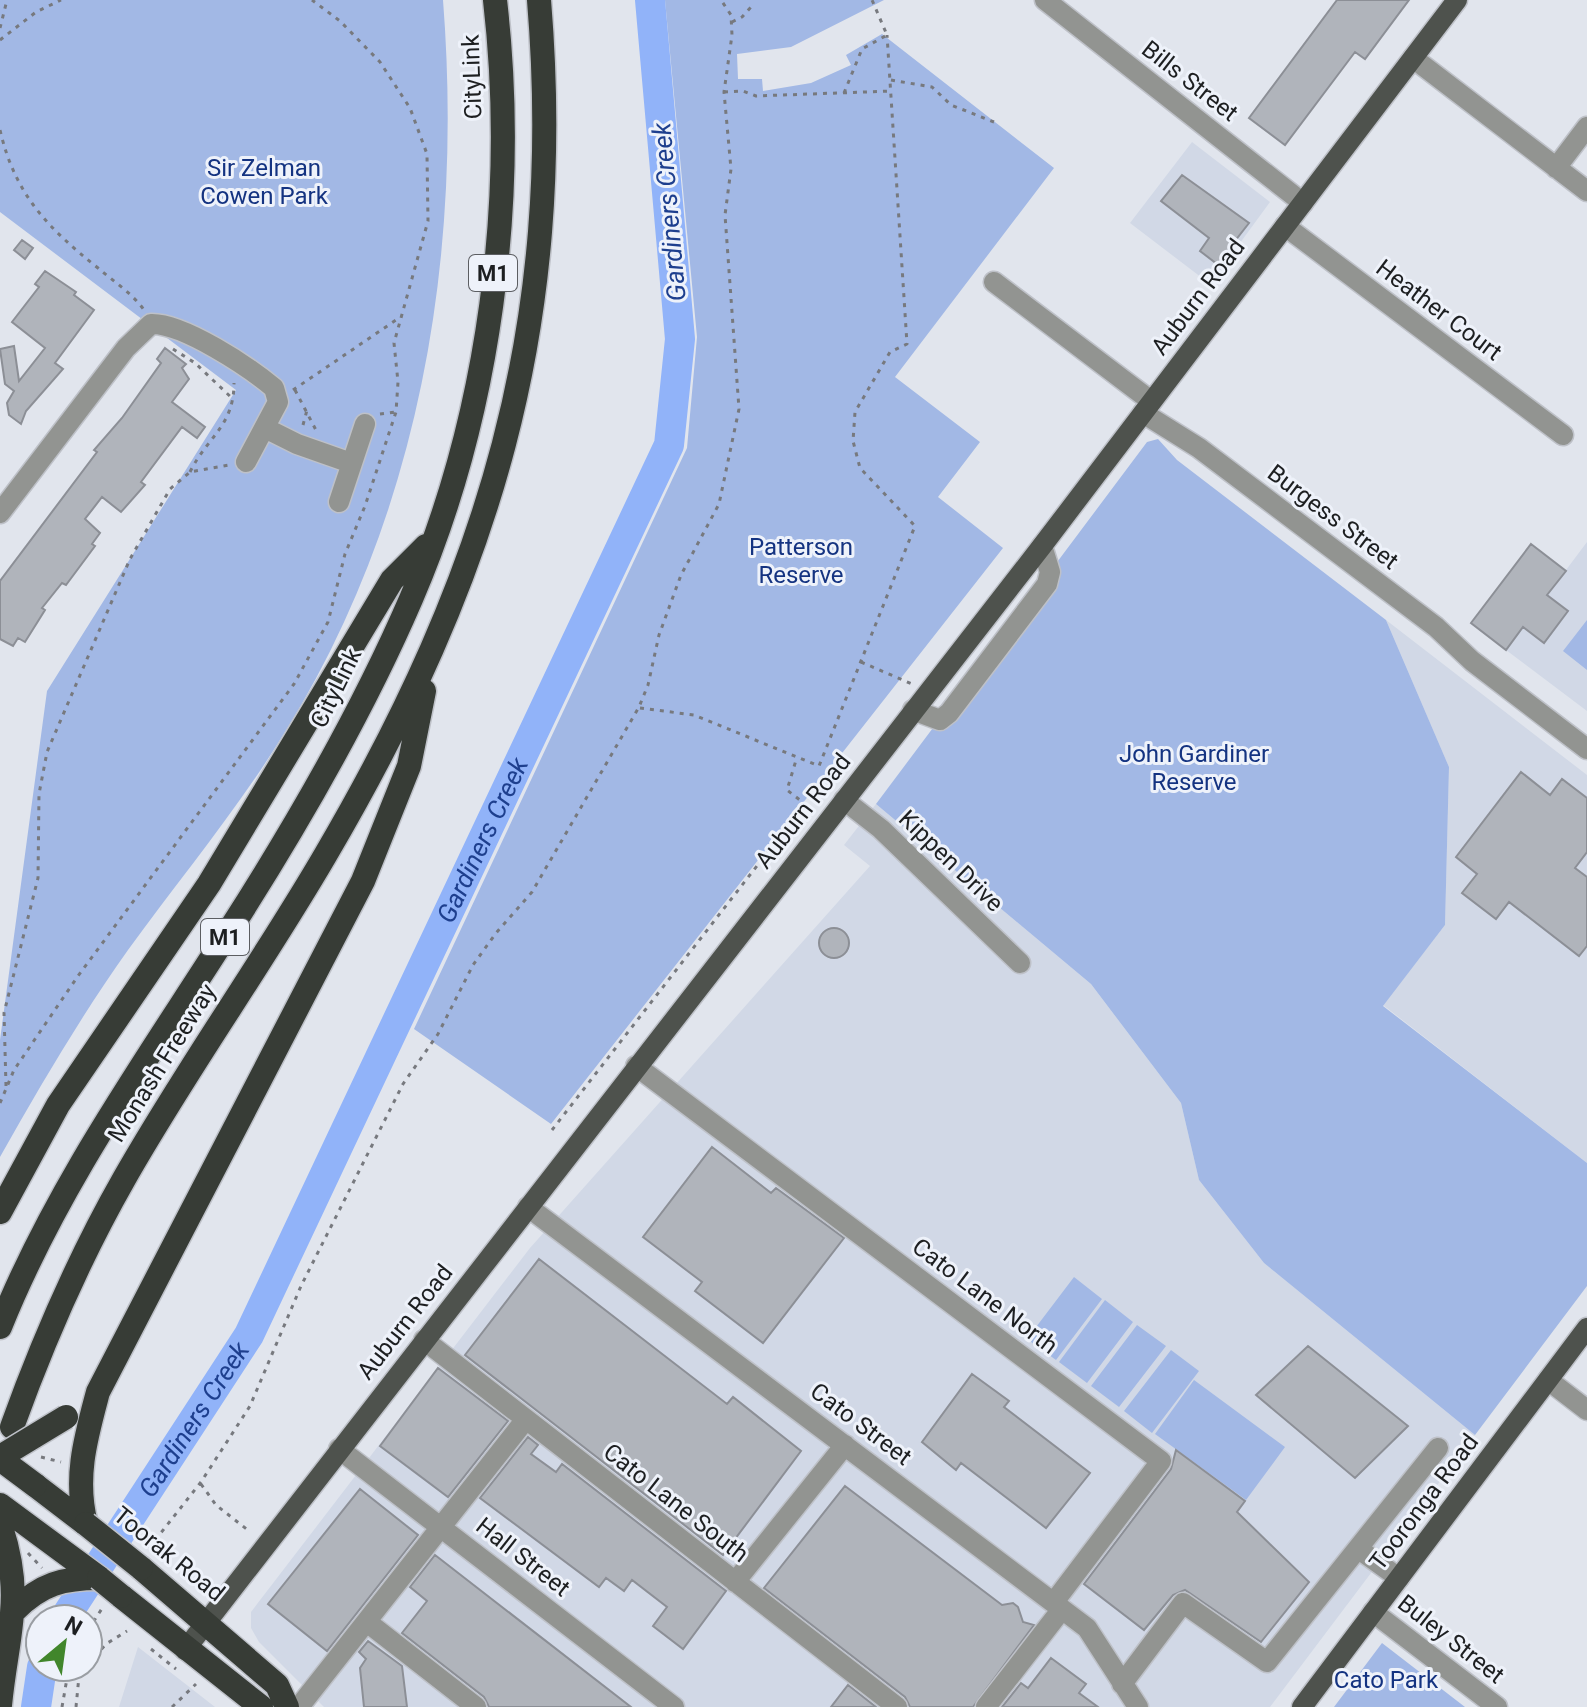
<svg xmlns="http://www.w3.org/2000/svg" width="1587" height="1707" viewBox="0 0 1587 1707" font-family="Roboto,sans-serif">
<rect width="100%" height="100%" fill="#e1e5ed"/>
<!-- built -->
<path fill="#d1d8e6" d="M1192,142L1270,202L1210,284L1130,223Z
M1587,542V711L1506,650Z
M1386,620L1587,775V1163L1383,1005L1445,925L1449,767Z
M876,804L1091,984L1181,1103L1199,1180L1264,1263L1475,1435L1270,1707H324L259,1642L251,1628V1612L530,1248L870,866L844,845Z
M138,1647L215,1707H119Z"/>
<!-- green -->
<path fill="#a2b8e5" d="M0,0H443C463,254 421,513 285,732C238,809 181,877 128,950C81,1016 40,1086 0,1157V1040L47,691L236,390L0,212Z
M665,0H884L791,47L737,54L738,79H762L763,91L811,83L851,65L846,55L882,34L1054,168L895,377L980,442L938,497L1003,548L551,1124L414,1029L687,448L697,337Z
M1158,439L1177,460L1386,620L1449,767L1445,925L1383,1006L1587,1163V1286L1475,1435L1264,1263L1199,1180L1181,1103L1091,984L876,804L1147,442Z
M1587,620V670L1563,651Z
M1074,1277L1102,1299L1056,1360L1027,1339Z
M1105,1300L1133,1322L1087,1383L1059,1362Z
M1137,1325L1166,1346L1119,1407L1091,1386Z
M1171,1350L1199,1371L1152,1433L1124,1411Z
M1194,1380L1285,1447L1246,1500L1155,1434Z
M1382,1643L1465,1707H1334Z"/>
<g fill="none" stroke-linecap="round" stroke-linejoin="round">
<!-- river -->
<g stroke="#91b3f9" stroke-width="30">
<path id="s1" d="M64,1619L249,1335L669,445L680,339L650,0"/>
<path d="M36,1707L42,1667"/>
</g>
</g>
<!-- building -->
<path fill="#b0b4bb" stroke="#8c8f96" stroke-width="2" d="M1337,0H1409L1365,59L1355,52L1285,145L1249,118Z
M1182,175L1249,223L1217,264L1200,251L1209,238L1161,201Z
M22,240L33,248L25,259L14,250Z
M45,271L76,292L74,295L94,310L55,363L63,369L26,411L21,424L9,415L7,403L14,391L5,384L0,349L14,346L19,381L45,348L12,322L39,287L35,284Z
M165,348L186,364L182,368L189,379L172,402L205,427L197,438L182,427L141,482L145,485L121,512L102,497L85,519L100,533L92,544L95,546L66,585L62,583L42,608L45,610L25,642L18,638L13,646L0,639V581L97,452L94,450L122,418L161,363L157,359Z
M1531,544L1566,571L1547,595L1568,611L1544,643L1523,627L1506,650L1471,623Z
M1521,772L1550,795L1562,779L1587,798V852L1575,868L1587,877V946L1579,956L1509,902L1496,919L1462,893L1477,874L1456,857Z
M819 943a15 15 0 1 1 30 0a15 15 0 1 1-30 0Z
M712,1147L771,1193L776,1188L844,1238L763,1343L695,1291L702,1282L643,1237Z
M539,1259L727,1404L733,1397L801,1451L723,1555L465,1355Z
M1308,1346L1408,1426L1355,1478L1256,1395Z
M438,1368L508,1421L448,1497L380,1446Z
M972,1374L1009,1401L1004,1407L1090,1473L1046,1528L961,1463L956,1470L922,1442Z
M528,1437L538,1445L531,1454L556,1472L562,1464L726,1591L683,1649L653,1626L667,1607L632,1580L624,1591L606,1578L599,1587L480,1498Z
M1176,1450L1245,1501L1237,1512L1309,1582L1261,1642L1185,1590L1173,1595L1144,1630L1084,1584L1171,1469Z
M845,1486L1002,1605L1013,1603L1018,1607L1023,1622L1034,1625L973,1707H910L905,1697L764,1588Z
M360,1489L418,1535L327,1651L268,1604Z
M435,1555L631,1707H489L484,1697L402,1633L427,1601L410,1587Z
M368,1641L402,1666L407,1707H364L360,1668L366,1659L359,1652Z
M1051,1658L1086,1684L1079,1693L1098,1707H1002L1021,1683L1028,1688Z
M848,1685L876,1707H831Z"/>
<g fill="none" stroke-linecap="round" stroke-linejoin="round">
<!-- minor casing -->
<g stroke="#bec1c8" stroke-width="23">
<path id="minor" d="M1045,0L1303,203
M1413,58L1587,191
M1556,168L1587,127
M1285,226L1563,435
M994,282L1151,401
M1143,413L1199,448L1436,627L1472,661L1587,749
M265,428L297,444L351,463
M339,502L365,424
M0,513L126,348L151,324C183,323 249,367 274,388L278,402L246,462
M913,710L940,720L949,713L1047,584L1050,572L1042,546
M844,800L881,829L1020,963
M636,1066L1161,1461L1054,1602
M528,1207L1087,1628L1138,1707
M424,1340L897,1707
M1548,1380L1587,1410
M339,1449L674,1707
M1360,1550L1399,1578
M735,1582L845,1445
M1373,1612L1497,1707
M367,1622L476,1707
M1122,1684L1183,1603L1267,1662L1438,1448
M299,1707L526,1419
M986,1707L1062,1609"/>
</g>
<!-- major casing -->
<g stroke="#bec1c8" stroke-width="23">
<path id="major" d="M185,1650L1042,546L1457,0
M1302,1707L1587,1328"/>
</g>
<!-- highway casing -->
<g stroke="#bec1c8" stroke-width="27">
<path id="highway" d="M0,1212L58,1105L209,884L392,580L426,546
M0,1327C57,1185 147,1060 229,931C297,825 361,715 411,599C490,416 518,198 495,0
M12,1427C43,1341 79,1258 124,1179C187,1068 262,964 326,854C489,576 566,325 539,0
M35,1485L86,1524
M0,1505L99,1578
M0,1524C25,1598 7,1633 0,1705
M86,1524C74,1477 86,1437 98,1392L363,881L409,766L424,691
M141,1568L277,1685L287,1707
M121,1596L261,1707
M15,1610C41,1584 63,1578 99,1578"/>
</g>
<!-- path -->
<path stroke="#77797e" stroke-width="3" stroke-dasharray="4 6" stroke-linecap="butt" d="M732,22L742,17L751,7
M0,28L7,0
M0,40L36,12L61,0
M891,80L932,87L951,105L994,122
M724,92L743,91L756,96L891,91
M844,93L862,49L887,35L872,0
M0,130C15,195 48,228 98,268C113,281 132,293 144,310
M173,349L195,363L234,400
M293,390L399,318
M295,390L317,432
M380,414L396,412
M303,425L307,410
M190,472C208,436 234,426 234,383
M861,662L912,684
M640,708L694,715L819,766L915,526L860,468L853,441L855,412L890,352L907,344L887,35
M6,1086L4,1013L38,878L39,794L47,752L130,559L170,489L190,472L229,465
M0,1103L14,1070L78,976L294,684L328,622L345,554L365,506L396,412L398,382L394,343L428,221L427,154L410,108L380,62L340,21L312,0
M552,1130L805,804L787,790L797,757
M41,1457L61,1462
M201,1484L216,1505L249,1531
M149,1548L201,1482L250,1406L301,1286L403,1084L438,1034L473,965L496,933L532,892L639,707L648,685L659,635L681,575L719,504L739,409L725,215L731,169L724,92L732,35L731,15L721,0
M28,1553L42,1568
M88,1630L103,1607
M151,1649L176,1669
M88,1664L106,1644L127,1631
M62,1707L69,1667
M76,1707L79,1676L86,1667
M172,1707L196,1684"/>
<!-- minor -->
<use href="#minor" stroke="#929491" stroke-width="20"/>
<!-- major -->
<use href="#major" stroke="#4e524d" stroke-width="20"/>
<!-- highway -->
<use href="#highway" stroke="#373c36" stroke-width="24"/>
<!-- highway-bridge casing -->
<g stroke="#bec1c8" stroke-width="27" stroke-linecap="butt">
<path id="highway-bridge" d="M0,1457L66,1417
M0,1459L35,1485
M86,1524L141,1568
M99,1578L121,1596"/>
</g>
<!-- highway-bridge -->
<use href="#highway-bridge" stroke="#373c36" stroke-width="24"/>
</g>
<g text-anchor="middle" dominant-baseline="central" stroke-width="6" stroke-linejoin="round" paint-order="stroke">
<!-- shield labels -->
<g fill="#eef2fa" stroke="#5c5e62" stroke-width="2">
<rect x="469" y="255" width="48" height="36" rx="6"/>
<rect x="201" y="919" width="48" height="36" rx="6"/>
</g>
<g font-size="22" font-weight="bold" fill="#1d1f21">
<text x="493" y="273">M1</text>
<text x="225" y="937">M1</text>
</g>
<!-- street labels -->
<g font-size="24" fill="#1d1f21" stroke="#eef2fa">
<text transform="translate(472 77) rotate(-92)">CityLink</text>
<text transform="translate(1190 81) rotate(38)">Bills Street</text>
<text transform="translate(1198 297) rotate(-53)">Auburn Road</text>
<text transform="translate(1439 310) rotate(37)">Heather Court</text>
<text transform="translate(1333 517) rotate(37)">Burgess Street</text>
<text transform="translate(336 688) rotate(-64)">CityLink</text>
<text transform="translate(803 811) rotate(-52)">Auburn Road</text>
<text transform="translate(951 861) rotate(44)">Kippen Drive</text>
<text transform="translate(162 1063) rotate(-58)">Monash Freeway</text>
<text transform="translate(985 1296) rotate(37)">Cato Lane North</text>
<text transform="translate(405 1322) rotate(-52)">Auburn Road</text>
<text transform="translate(861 1424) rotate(37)">Cato Street</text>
<text transform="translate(1424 1502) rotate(-53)">Tooronga Road</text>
<text transform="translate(676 1503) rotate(38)">Cato Lane South</text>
<text transform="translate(169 1554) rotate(39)">Toorak Road</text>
<text transform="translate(523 1557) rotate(38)">Hall Street</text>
<text transform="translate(1451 1639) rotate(38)">Buley Street</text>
</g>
<!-- park labels -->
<g font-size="24" fill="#143381" stroke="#eef2fa">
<text x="264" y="168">Sir Zelman<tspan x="264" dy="28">Cowen Park</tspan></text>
<text x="801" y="547">Patterson<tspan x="801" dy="28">Reserve</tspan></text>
<text x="1194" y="754">John Gardiner<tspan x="1194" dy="28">Reserve</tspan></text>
<text x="1386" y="1680">Cato Park</text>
</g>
<!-- water labels -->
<g font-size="26" font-style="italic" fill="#1e3f8e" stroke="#eef2fa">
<text transform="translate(669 212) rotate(-95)">Gardiners Creek</text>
<text stroke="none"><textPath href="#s1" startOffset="886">Gardiners Creek</textPath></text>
<text stroke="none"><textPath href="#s1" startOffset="238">Gardiners Creek</textPath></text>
</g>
</g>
<!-- north arrow -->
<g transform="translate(64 1643) rotate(29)"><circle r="38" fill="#eef2fa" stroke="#9a9ea3" stroke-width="2"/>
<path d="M0-6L14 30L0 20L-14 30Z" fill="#41862b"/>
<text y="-12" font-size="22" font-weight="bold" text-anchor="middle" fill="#1d1f21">N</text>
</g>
</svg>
